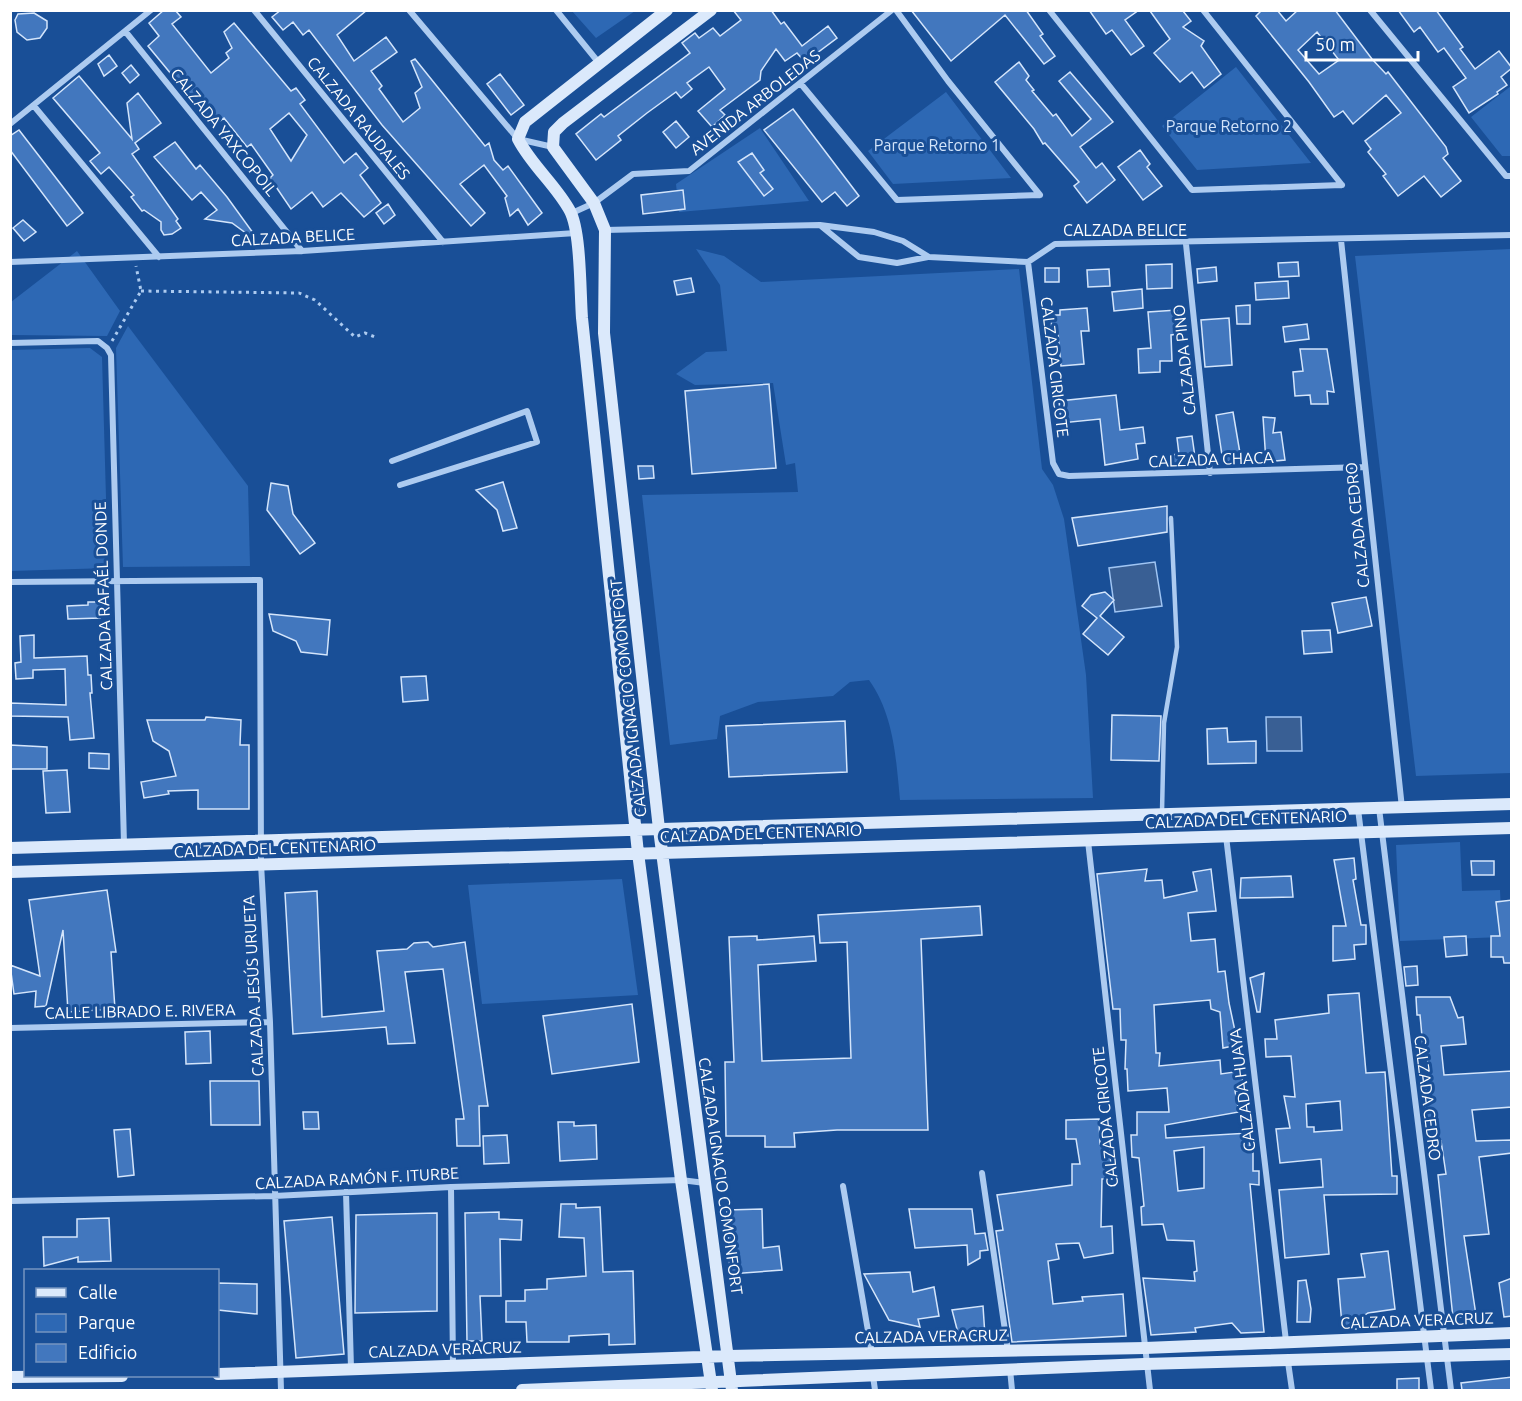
<svg xmlns="http://www.w3.org/2000/svg" width="1522" height="1401" viewBox="0 0 1522 1401" font-family="Ubuntu,sans-serif">
<rect width="100%" height="100%" fill="#194f97"/>
<!-- green -->
<path fill="#2d68b4" d="M572,11H635L596,38Z
M1236,67L1311,163L1197,170L1162,126Z
M1511,86V156H1502L1471,117Z
M946,92L1011,178L893,184L868,151Z
M760,128L809,201L679,212L676,184Z
M696,249L724,256L761,282L1019,269L1042,469L1053,485L1064,519L1086,675L1093,798L900,800C896,758 894,715 869,680L850,682L833,696L758,702L720,716L717,739L670,745L642,495L798,492L795,463L786,465L773,383L695,385L676,374L706,352L727,351L720,285Z
M1511,249V773L1416,776L1355,256Z
M77,251L120,311L107,336L11,335V302Z
M128,326L248,486L250,566L123,567L116,348Z
M90,348L102,357L108,568L11,571V350Z
M1460,842L1462,891L1500,890L1502,937L1400,941L1396,845Z
M622,879L638,995L482,1004L468,885Z"/>
<!-- water -->
<path fill="#395f94" stroke="#a0c5f3" stroke-width="1.5" d="M1155,562L1162,606L1115,612L1109,568Z
M1266,717H1301L1302,751H1267Z"/>
<!-- building -->
<path fill="#4277be" stroke="#d4e5fb" stroke-width="1.5" fill-rule="evenodd" d="M164,10H175L181,17L172,24L211,73L229,58L226,53L232,48L224,32L234,23L291,91L296,88L305,100L300,104L344,163L356,153L368,168L360,175L381,203L364,217L341,193L323,207L312,192L291,209L270,178L273,175L251,144L247,147L224,118L214,126L148,46L159,36L149,23ZM289,113L307,135L291,161L270,129Z
M281,10H367L337,35L354,61L386,37L397,52L371,71L382,86L379,89L403,122L420,108L415,93L422,87L411,61L415,59L485,146L489,143L494,160L503,170L508,166L542,213L528,225L518,209L510,216L505,198L507,196L484,165L460,184L485,213L471,226L382,125L309,30L303,35L293,22L283,30L272,17Z
M733,10H771L781,24L784,22L802,46L828,26L837,38L805,62L797,53L785,61L776,49L761,71L760,80L720,110L725,115L712,127L698,111L725,89L709,67L687,83L692,89L681,98L676,92L647,113L618,136L621,140L596,160L576,134L601,114L604,117L690,53L682,43L695,33L699,38L713,28L720,36L741,20Z
M911,10H1026L1043,34L1040,36L1055,56L1044,64L1005,15L951,61Z
M1089,10H1139L1125,20L1144,46L1131,55L1112,30L1106,34Z
M1262,10H1277L1286,21L1298,10H1335L1372,59L1386,74L1388,72L1446,147L1448,154L1443,158L1461,181L1441,197L1424,176L1398,196L1383,176L1386,174L1368,152L1371,149L1365,141L1401,113L1386,95L1353,124L1343,111L1334,117L1309,82L1256,16ZM1317,32L1339,60L1319,74L1298,50Z
M1398,10H1436L1463,47L1460,49L1475,69L1499,51L1512,68L1501,77L1507,85L1497,92L1498,94L1469,113L1453,87L1466,78L1444,48L1438,52L1420,27L1414,32Z
M1150,11H1183L1191,21L1183,27L1204,41L1201,46L1221,74L1204,88L1192,72L1180,82L1154,53L1170,39Z
M34,13L47,21V28L40,38L27,40L17,32L15,20L18,14Z
M109,55L117,66L104,76L98,64Z
M1019,62L1029,76L1026,80L1034,90L1032,91L1053,116L1056,114L1072,136L1091,119L1059,81L1070,72L1113,122L1080,147L1096,168L1102,163L1115,180L1087,203L1074,186L1079,182L1045,143L1043,144L1034,129L995,82Z
M131,65L139,75L130,83L122,73Z
M500,74L524,105L511,115L487,84Z
M79,76L132,139L127,103L138,93L161,123L135,143L139,149L132,154L178,219L176,221L181,228L172,234L164,235L161,230V222L144,210L142,211L131,197L134,195L109,167L101,174L90,161L100,153L53,98Z
M793,109L859,196L847,206L835,192L822,202L764,130Z
M676,121L689,137L676,148L663,132Z
M19,130L83,213L67,226L10,150V136Z
M175,142L196,169L200,165L227,197L256,237L254,239L232,223L205,219L217,210L201,192L192,200L154,157Z
M1140,150L1150,164L1147,167L1162,186L1143,200L1118,167Z
M752,153L764,170L760,173L773,189L764,196L738,162Z
M683,190L685,209L643,214L641,195Z
M388,204L395,215L384,224L376,213Z
M23,220L36,232L24,241L13,228Z
M1298,262L1299,276L1279,277L1278,263Z
M1172,264V288L1147,289L1146,265Z
M1216,267L1217,281L1198,283L1197,269Z
M1045,268H1059V282H1045Z
M1109,269L1110,286L1088,287L1087,270Z
M691,278L694,292L677,295L674,281Z
M1288,281L1289,298L1256,300L1255,283Z
M1142,289L1143,308L1114,311L1112,292Z
M1250,305V324H1237L1236,306Z
M1087,308L1089,331H1081L1084,364L1061,366L1058,333H1052L1051,315H1060V310Z
M1177,310L1179,334L1171,335L1172,361H1160V372L1139,373L1138,349L1151,348L1148,312Z
M1229,318L1232,365L1205,367L1201,320Z
M1307,324L1309,339L1285,342L1283,327Z
M1300,349H1327L1334,392L1327,391L1328,404H1311L1310,395L1295,396L1293,372L1303,371Z
M769,384L776,468L692,474L685,391Z
M1116,395L1120,430L1143,427L1145,443L1136,444L1138,459L1105,465L1100,419L1061,423L1059,401Z
M1233,412L1241,459L1223,462L1216,415Z
M1263,417L1275,418L1273,433L1281,432L1285,460L1266,462Z
M1192,436L1196,464L1173,467L1172,455L1179,454L1177,438Z
M638,466H653L654,478L639,479Z
M503,482L517,528L503,531L497,510L476,490Z
M271,483L288,486L293,514L315,543L300,554L267,510Z
M1167,506V532L1078,546L1072,518Z
M1105,592L1114,600L1100,616L1124,637L1108,655L1083,634L1097,618L1082,606L1091,595Z
M1366,597L1372,626L1338,633L1332,603Z
M88,602H100V618L68,619L67,606L88,605Z
M269,614L330,620L327,655L301,652L296,641L273,631Z
M1330,630L1332,652L1304,654L1302,631Z
M34,635V658L87,656L88,675H91L92,693H90L94,738L70,740L68,717L10,716V703L66,705L65,669L33,670V678L16,679L15,663L21,662L20,636Z
M426,676L428,700L403,702L401,677Z
M1112,715L1161,716L1159,761L1111,760Z
M206,717L241,720L240,745H249V809H198V790L168,791L169,794L144,798L141,782L176,776L169,751L153,741L147,720H205Z
M845,721L847,772L729,777L726,726Z
M1227,728L1228,742L1256,741V763L1208,764L1207,729Z
M10,745L47,747V769H10Z
M89,753L109,754V769L89,768Z
M67,770L70,812L46,813L43,771Z
M1354,858L1356,879L1353,880L1361,925H1366V944L1354,945L1355,959L1333,961V926H1346L1334,860Z
M1471,861H1494V875H1472Z
M1147,869L1145,881L1162,880L1164,898L1197,891L1193,872L1211,869L1216,911L1188,913L1191,941L1215,939L1218,972L1225,971L1229,1003L1238,1045L1223,1048L1220,1012L1211,1009L1210,1000L1154,1005L1156,1053H1160L1159,1066L1220,1060L1221,1074L1241,1071L1244,1090L1235,1091L1239,1112L1165,1125L1166,1138L1249,1133L1250,1146H1253V1171H1259V1185L1250,1184L1264,1332L1241,1333L1232,1323L1195,1328L1196,1332L1151,1335L1143,1278L1195,1281L1194,1272L1197,1271L1194,1241L1167,1240L1163,1224L1142,1225L1141,1207L1144,1206L1139,1158L1132,1157L1131,1135H1137V1112H1169L1167,1088L1128,1091L1127,1069H1125L1126,1040H1121L1120,1009H1113L1097,874ZM1204,1147V1188L1178,1191L1174,1151Z
M1291,876L1293,897L1240,898L1241,878Z
M107,890L116,952H111L115,1009L68,1012L63,930L46,1006L35,1007L36,991L14,994L10,965L40,976L29,900Z
M317,891L322,1017L384,1011L377,951L407,949L414,943L428,942L433,947L465,942L488,1106H479L480,1146H457L456,1119H464L443,969L405,972L415,1043L388,1044L386,1027L293,1034L285,893Z
M1512,900V963H1504L1503,957H1491V936H1500L1496,902Z
M980,906L982,935L921,939L928,1130H837L794,1133L795,1147H765V1136H726L725,1062H734L729,937L757,936V940L814,936L816,961L758,965L762,1061L851,1058L847,942L820,943L818,915Z
M1466,936L1467,955L1446,957L1444,937Z
M1417,966L1418,985L1406,986L1404,967Z
M1264,973L1260,1012H1257L1250,978Z
M1359,993L1366,1073L1385,1072L1392,1176H1397V1194L1324,1195L1329,1254L1285,1258L1279,1190L1323,1187L1321,1159L1280,1163L1276,1129L1290,1128L1284,1096L1295,1097L1291,1056L1266,1057L1265,1039H1277L1275,1020L1329,1013L1328,995ZM1340,1101L1342,1130L1314,1132V1127H1307L1306,1104Z
M1416,997H1450L1458,1018L1463,1017L1466,1044L1441,1046L1444,1075L1512,1071V1107L1472,1110L1476,1141L1512,1140V1153L1479,1157L1489,1234L1464,1236L1476,1315L1453,1318L1438,1175L1446,1174L1441,1141L1437,1142L1435,1123L1429,1124L1425,1105L1423,1090H1431L1426,1047H1423L1420,1015H1417Z
M632,1004L639,1062L552,1074L543,1016Z
M210,1031L211,1063L186,1064L185,1032Z
M210,1081H259L260,1125H211Z
M303,1112H318L319,1129H304Z
M1099,1119L1100,1144L1108,1145L1111,1163L1112,1179H1102L1101,1227L1112,1226L1113,1253L1084,1258L1079,1243L1056,1244L1059,1259L1048,1261L1053,1304L1083,1301L1082,1297L1123,1294L1126,1336L1012,1342L996,1231L1003,1230L997,1195L1072,1185V1164H1080L1076,1139H1066V1120Z
M558,1122H574V1126L596,1125L597,1159L560,1161Z
M130,1129L134,1175L118,1177L114,1130Z
M507,1135L509,1163L484,1164L483,1136Z
M561,1204H576V1208L600,1207L603,1272L633,1271L635,1344L609,1345V1334L569,1336V1342H527L526,1322H506V1301H525V1290L547,1289V1279L586,1276L584,1238L559,1237Z
M762,1209L763,1248L779,1246L782,1270L730,1274L727,1210Z
M909,1209H972L975,1234L985,1233L988,1250L980,1251V1258L968,1265L967,1245L915,1248Z
M499,1212V1219L522,1220L521,1240L500,1239L501,1296H480L482,1341H467L465,1213Z
M437,1213V1311L355,1313L356,1215Z
M332,1217L344,1354L296,1358L284,1221Z
M109,1218L111,1261L78,1262V1257L44,1266L43,1237H77V1219Z
M1388,1251L1395,1309L1368,1313L1359,1319L1356,1329L1342,1325L1338,1279L1365,1277L1361,1254Z
M910,1272L913,1292L934,1287L939,1316L918,1319L920,1327L889,1320L864,1274Z
M1512,1278V1316L1504,1317L1499,1283Z
M1306,1280L1311,1309L1310,1322H1297L1298,1281Z
M218,1283L257,1284V1314L218,1310Z
M983,1306L985,1336L958,1333L952,1310Z
M1512,1377V1390H1462L1461,1383Z
M1419,1378V1390H1397V1379Z"/>
<g fill="none" stroke-linecap="round" stroke-linejoin="round">
<!-- path -->
<path stroke="#adcbf0" stroke-width="3" stroke-dasharray="3 4.5" stroke-linecap="butt" d="M141,291L299,293L315,300L355,337L365,333L375,337
M112,341L141,291L136,266"/>
<!-- lane -->
<path stroke="#adcbf0" stroke-width="4.5" d="M1162,812L1164,723L1177,647L1171,518"/>
<!-- street -->
<path stroke="#adcbf0" stroke-width="6" d="M254,10L443,242
M409,10L518,139L553,147
M556,10L599,63
M896,10L948,81L1040,195
M1049,10L1192,190L1342,185
M1203,10L1342,185
M1370,10L1506,176H1512
M125,31L302,251
M801,84L897,200L1040,195
M34,106L159,257
M10,124L151,10
M572,213L594,203L633,174L689,171L892,10
M821,226L859,257L897,263L928,257
M605,230L820,225L874,232L903,241L929,257L1028,262L1055,244L1512,235
M1341,240L1402,808
M1186,244L1210,473
M10,262L302,251L576,233
M1028,262L1053,463L1059,474L1069,476L1364,467
M10,343L98,341L107,348L111,355L124,844
M392,461L527,411L537,442L400,485
M10,582L260,580L261,864L270,1022L281,1390
M1379,808L1451,1390
M1358,809L1431,1390
M1226,836L1286,1341
M1088,841L1150,1390
M10,1028L270,1022
M982,1173L1008,1351
M843,1186L872,1354
M451,1187L453,1365
M346,1192L351,1368
M10,1201L274,1196L451,1187L681,1180L705,1183
M1288,1362L1292,1390
M1010,1369L1012,1390
M873,1376L875,1390"/>
<!-- secondary -->
<path stroke="#dbe9fb" stroke-width="12" d="M667,10L525,122L518,139C532,166 556,185 570,211C581,232 580,292 582,318L638,853L681,1180L712,1390
M711,10L563,123L554,132L553,147L594,203L605,230L604,333L659,829L732,1390
M10,848L1512,804
M10,872L1512,828
M218,1374L729,1356L1145,1348L1512,1333
M10,1377L122,1376
M522,1390C729,1381 936,1371 1144,1364C1266,1360 1389,1358 1512,1354"/>
</g>
<g text-anchor="middle" dominant-baseline="central" stroke-width="6" stroke-linejoin="round" paint-order="stroke">
<!-- street labels -->
<g font-size="16" fill="#fff" stroke="#194f97">
<text transform="translate(755 102) rotate(-38)">AVENIDA ARBOLEDAS</text>
<text transform="translate(359 118) rotate(51)">CALZADA RAUDALES</text>
<text transform="translate(224 132) rotate(51)">CALZADA YAXCOPOIL</text>
<text x="1125" y="230">CALZADA BELICE</text>
<text transform="translate(293 237) rotate(-3)">CALZADA BELICE</text>
<text transform="translate(1184 360) rotate(-96)">CALZADA PINO</text>
<text transform="translate(1055 367) rotate(83)">CALZADA CIRICOTE</text>
<text transform="translate(1211 459) rotate(-2)">CALZADA CHACA</text>
<text transform="translate(1357 525) rotate(-96)">CALZADA CEDRO</text>
<text transform="translate(103 596) rotate(-92)">CALZADA RAFAÉL DONDE</text>
<text transform="translate(628 698) rotate(-96)">CALZADA IGNACIO COMONFORT</text>
<text transform="translate(1246 819) rotate(-2)">CALZADA DEL CENTENARIO</text>
<text transform="translate(761 833) rotate(-2)">CALZADA DEL CENTENARIO</text>
<text transform="translate(275 848) rotate(-2)">CALZADA DEL CENTENARIO</text>
<text transform="translate(253 986) rotate(-93)">CALZADA JESÚS URUETA</text>
<text transform="translate(140 1011) rotate(-1)">CALLE LIBRADO E. RIVERA</text>
<text transform="translate(1242 1090) rotate(-97)">CALZADA HUAYA</text>
<text transform="translate(1428 1098) rotate(83)">CALZADA CEDRO</text>
<text transform="translate(1105 1117) rotate(-96)">CALZADA CIRICOTE</text>
<text transform="translate(721 1176) rotate(82)">CALZADA IGNACIO COMONFORT</text>
<text transform="translate(357 1178) rotate(-3)">CALZADA RAMÓN F. ITURBE</text>
<text transform="translate(1417 1320) rotate(-2)">CALZADA VERACRUZ</text>
<text transform="translate(931 1336) rotate(-1)">CALZADA VERACRUZ</text>
<text transform="translate(445 1349) rotate(-2)">CALZADA VERACRUZ</text>
</g>
<!-- park labels -->
<g font-size="16" fill="#d4e5fb" stroke="#194f97">
<text x="1229" y="126">Parque Retorno 2</text>
<text x="937" y="145">Parque Retorno 1</text>
</g>
</g>
<!-- border -->
<rect width="1522" height="1401" fill="none" stroke="#ffffff" stroke-width="24"/>
<!-- legend -->
<rect x="24" y="1269" width="195" height="108" fill="#194f97" stroke="#7595c1" stroke-width="1.5"/>
<rect x="36" y="1288" width="30" height="9" fill="#dbe9fb" stroke="#7595c1" stroke-width="1.5"/>
<text x="78" y="1299" font-size="18" fill="#ffffff">Calle</text>
<rect x="36" y="1314" width="30" height="18" fill="#2d68b4" stroke="#7595c1" stroke-width="1.5"/>
<text x="78" y="1329" font-size="18" fill="#ffffff">Parque</text>
<rect x="36" y="1344" width="30" height="18" fill="#4277be" stroke="#7595c1" stroke-width="1.5"/>
<text x="78" y="1359" font-size="18" fill="#ffffff">Edificio</text>
<!-- scale -->
<path d="M1306 51v9h112v-9" fill="none" stroke="#ffffff" stroke-width="3"/>
<text x="1315" y="51" font-size="18" fill="#ffffff" stroke="#194f97" stroke-width="4.5" paint-order="stroke">50 m</text>
</svg>
